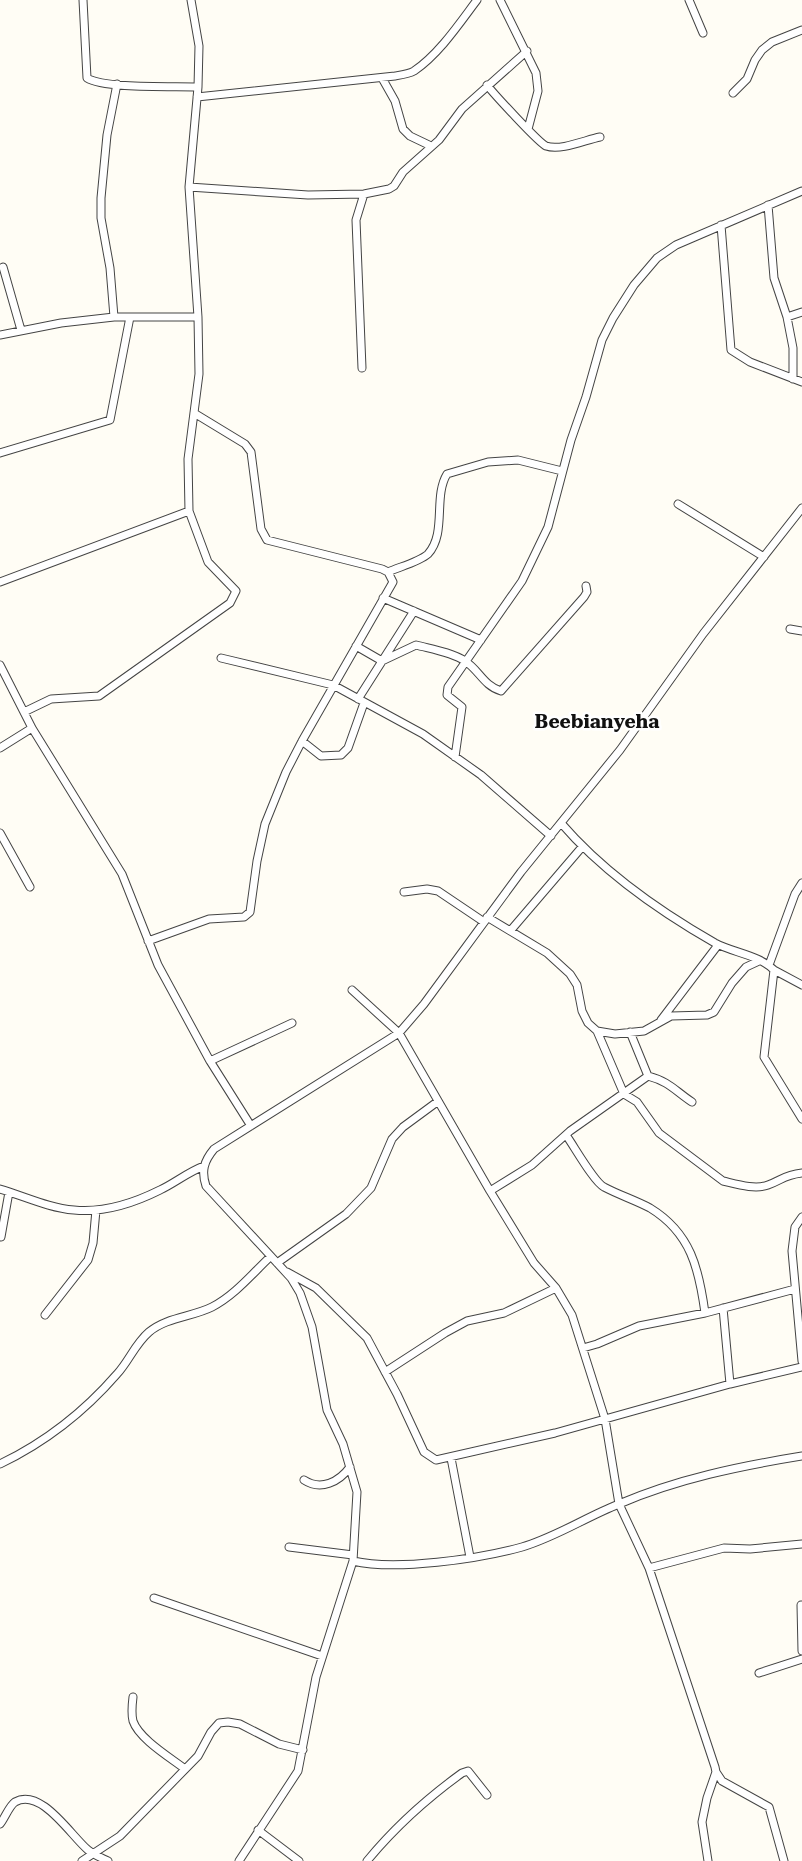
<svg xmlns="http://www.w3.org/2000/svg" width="802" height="1861" viewBox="0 0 802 1861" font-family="'Roboto Serif',serif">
<rect width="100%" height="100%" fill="#fffdf5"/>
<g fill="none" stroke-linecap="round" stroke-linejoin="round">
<!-- minor casing -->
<g stroke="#444" stroke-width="9">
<path id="minor" d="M83,0L87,78C104,89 175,86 198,87
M500,0L536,73L538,91L528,129
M689,0L703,33
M382,78L395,101L403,129L410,136L431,146
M487,85C493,93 539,143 546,146C561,151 585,140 600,137
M733,93L747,79L755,60L762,50L772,42L802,30
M197,97L395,76C401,75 409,74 414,71C439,54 459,24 477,0
M189,187L308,195L364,194L389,189L394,186L403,172L439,140L462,109L527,51
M768,205L774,278L787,317L793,348V379
M721,225L731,350L750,362L802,382
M3,267L21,330
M114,317L110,268L101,218V198L107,135L117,84
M787,317L802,312
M0,335L61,323L114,317H198
M362,368L356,220L364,194
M0,453L110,420L130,317
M678,504L764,557
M388,572C399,567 419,562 428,554C447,533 433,497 447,474L488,462L518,460L562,471
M0,582L189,511
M383,598L481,640
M790,629L802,631
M356,646L382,661L416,645C431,649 451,652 465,661C479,670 484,686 501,691L584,597L587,592L586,586
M221,658L333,685L423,734L481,775L551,836
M0,665L32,728L122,874L158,965L210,1061L251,1126
M358,699L414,611
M24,712L51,699L99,696L230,603L236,591L208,562L189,511L188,459L199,374L198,317L189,187L198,87L199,46L191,0
M302,741L321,756L341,755L348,748L364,703
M0,748L32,728
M455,757L462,707L447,695L448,687L522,581L548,527L571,440L586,397L602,340L613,318L634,285L657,258L676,245L802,191
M561,823C604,873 659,911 715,943C734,953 759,955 774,970L764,1057L802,1119
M0,833L30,887
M404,892L427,889L438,891L484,922
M487,917L547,953L570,974L577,985L582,1011L588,1023L597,1031L624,1094L637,1102L659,1133L723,1181C736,1184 755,1190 768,1185C782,1180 784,1175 802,1173
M511,930L582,847
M148,941L209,919L244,917L250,912L257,861L265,824L286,772L302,741L393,582L388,572L382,569L267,540L261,529L251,452L245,444L194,413
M769,965L795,894L802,883
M774,970L802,985
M352,990L399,1033L490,1191L534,1263L556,1288L572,1315L605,1419L619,1504L649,1568L715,1767L716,1772L707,1798L702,1822L708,1861
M661,1020L718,945
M597,1031L615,1034L644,1031L671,1016L707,1015L714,1012L732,983L746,967L759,961
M630,1032L648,1076
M210,1061L292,1023
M566,1135C574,1146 594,1182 604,1187C619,1195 635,1200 650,1208C691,1233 699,1269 705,1313
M0,1189C24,1196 49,1208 74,1210C104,1213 134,1203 160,1190C175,1183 188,1172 204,1166
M490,1191L532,1165L570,1131L648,1076C670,1082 674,1090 692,1102
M802,1217L795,1227L792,1251L802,1361
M1,1237L9,1192
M277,1263L346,1214L371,1188L392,1139L403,1127L437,1102
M287,1272L316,1288L367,1338L397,1394L424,1452L436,1460L555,1433L730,1384L802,1367
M723,1308L730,1384
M45,1315L88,1260L93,1243L96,1210
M583,1348L597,1344L639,1326L705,1313L795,1289
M385,1372L445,1333L467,1321L504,1313L556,1288
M451,1458L470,1557
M0,1464C46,1442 84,1412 117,1374C129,1361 135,1344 149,1332C167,1317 192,1317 212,1307C235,1295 252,1274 270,1257
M304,1480C321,1491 339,1482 350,1467
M289,1547L353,1555
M353,1561C396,1571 478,1559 522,1547C556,1537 586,1517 619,1504C677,1479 740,1466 802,1456
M649,1568L724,1548L750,1549L802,1544
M154,1598L322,1656
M801,1605L802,1651
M759,1673L802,1659
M133,1697C132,1705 131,1713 133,1721C139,1739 171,1758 185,1769
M716,1772L722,1781L769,1807L784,1861
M0,1824C5,1818 9,1806 15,1802C41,1787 71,1836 88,1850C94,1855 102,1858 108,1861
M258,1830L299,1861
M82,1861L120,1836L198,1756L211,1732L219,1723L228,1722L240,1724L279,1744L303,1750
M239,1861L298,1771L316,1677L353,1561L357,1492L343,1444L327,1410L312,1327L300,1293L291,1278L206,1186C201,1171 204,1161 214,1149L399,1033L424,1004L521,872L620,750L703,634L802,508
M367,1861C395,1827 426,1799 462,1773L468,1771L487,1795"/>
</g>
<!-- minor -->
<use href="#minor" stroke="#fff" stroke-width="7"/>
</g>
<g text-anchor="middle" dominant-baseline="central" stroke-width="5" stroke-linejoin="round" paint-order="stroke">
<!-- district labels -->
<g font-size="19" font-weight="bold" fill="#111" stroke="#fff">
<text x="597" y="721">Beebianyeha</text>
</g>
</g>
</svg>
